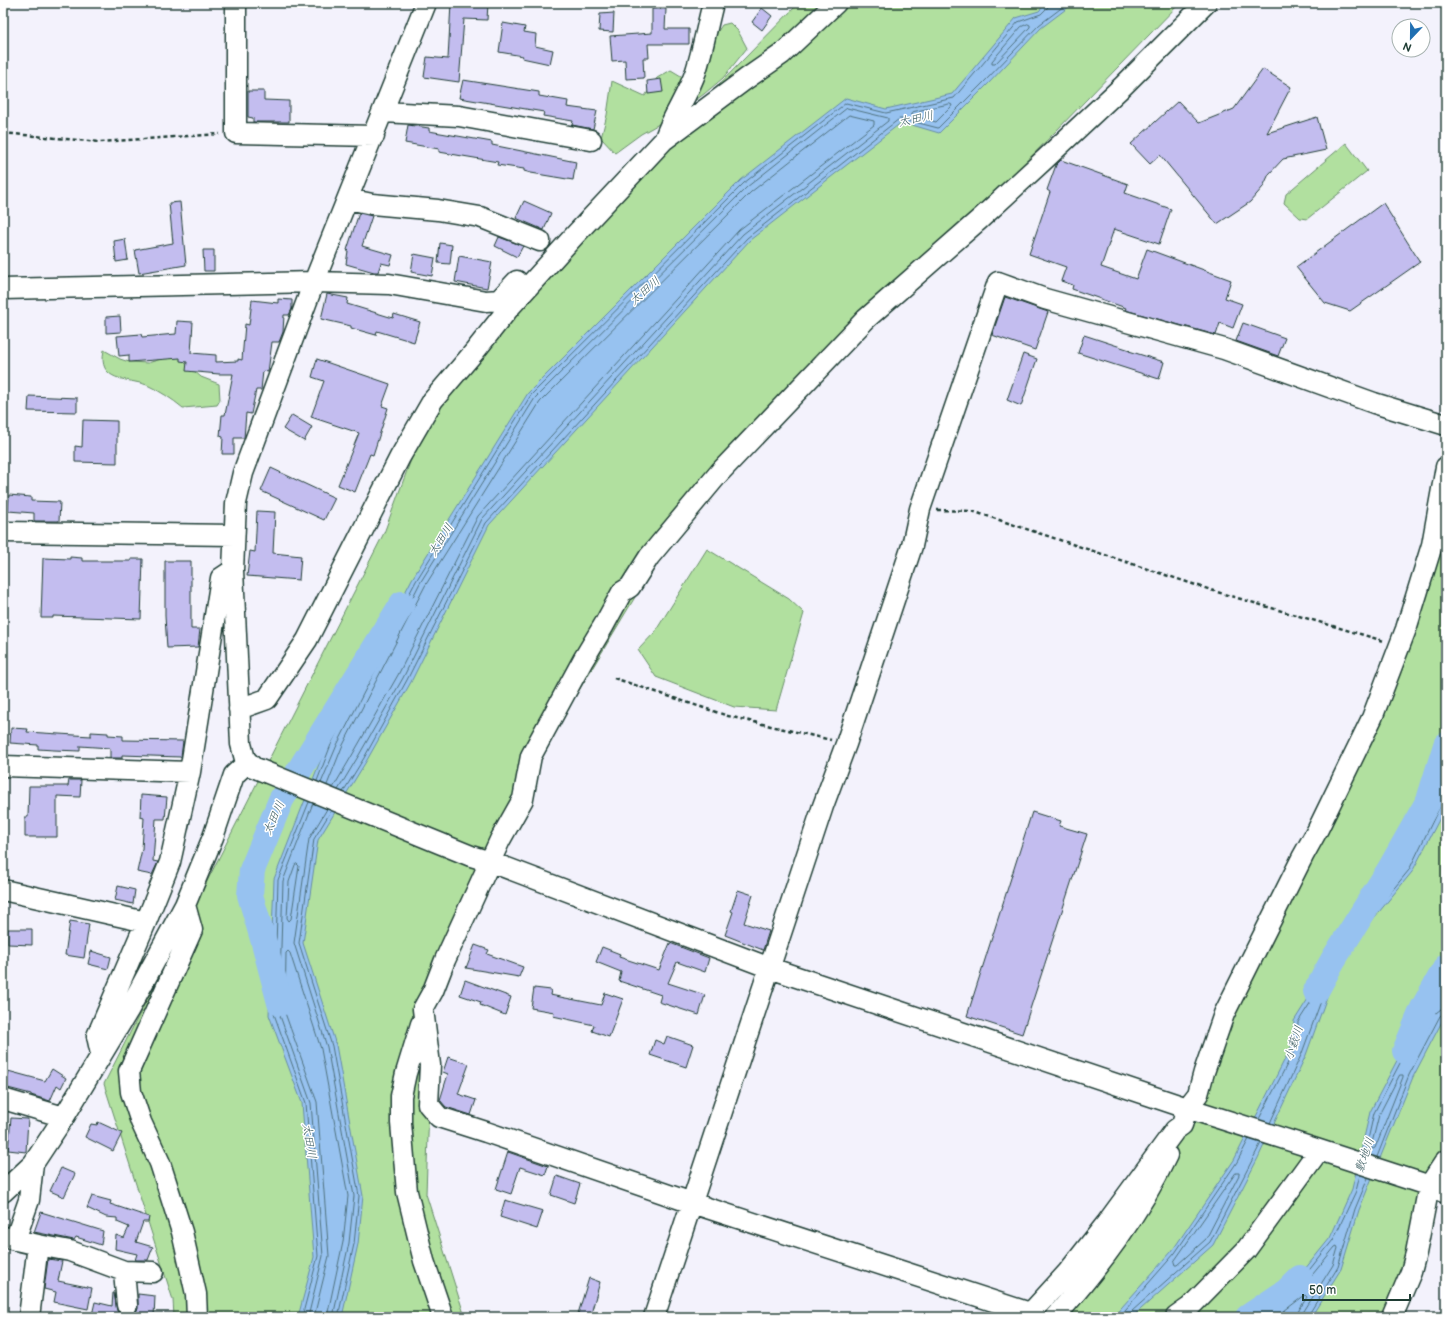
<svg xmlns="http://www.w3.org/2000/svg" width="1449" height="1320" viewBox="0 0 1449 1320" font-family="'Balsamiq Sans','Klee One',sans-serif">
<rect width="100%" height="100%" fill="#f3f2fc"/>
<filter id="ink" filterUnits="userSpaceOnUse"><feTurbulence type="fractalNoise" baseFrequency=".025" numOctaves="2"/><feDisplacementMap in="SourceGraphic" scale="8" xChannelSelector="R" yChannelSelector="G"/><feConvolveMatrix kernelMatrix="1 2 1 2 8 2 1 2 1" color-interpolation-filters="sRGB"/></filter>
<g filter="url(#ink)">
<!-- green -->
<path fill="#b1e09f" stroke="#688e6a" d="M799,3H1180L685,514L519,790L433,991L426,1194L465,1317H174L173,1300L104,1084L384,533L433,400L631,174Z
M730,23L738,31L747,48L723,78L704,94L675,115L641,134L615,153L601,138L607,115L612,81L645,96L657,78L671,70L686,79L722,25Z
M1346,143L1367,171L1307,219L1300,218L1284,203L1286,194Z
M178,344L184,362L201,377L219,384L220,400L217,405L183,408C172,399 160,391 147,385C127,378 97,382 104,350L120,359L129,362L148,363L164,358Z
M1446,460V1176L1429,1186L1390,1317H1054L1187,1108L1364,734L1441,531Z
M707,549L789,599L804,613L776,710L734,707L656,677L638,650L655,632Z"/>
<!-- water -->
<path fill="#97c2f0" stroke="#678da5" d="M1046,3H1074L1041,28L988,84L939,133L902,122L750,240L489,525L411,682L367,760L318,840L303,943L336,1045L363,1196L358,1244L342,1317H298L314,1257L302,1103L269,1015L274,879L328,741L412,579L528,393L741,180L846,98L886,109L952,94L1016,18L1039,11Z
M1446,753V801L1441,816L1412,872L1341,958L1306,1055L1258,1158L1213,1245L1132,1317H1113L1172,1251L1234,1160L1293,1043L1294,1021L1399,855L1444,760Z
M1446,967V1014L1413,1077L1359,1210L1341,1269L1311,1317H1251L1292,1285L1330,1238L1352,1189L1370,1112Z"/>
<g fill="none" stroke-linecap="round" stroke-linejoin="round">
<!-- shore -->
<path stroke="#4f727f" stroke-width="1" d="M1028,24L1030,25V27L995,64H992V61L1021,27Z
M950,104L952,105L951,107L936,122L911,115L913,112Z
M1446,766L1402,857L1363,919L1364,922L1367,921L1409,870L1441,804L1446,802
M317,781L332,742L416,581L531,395L744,183L846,103L886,113L954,98L1018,22L1041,14L1048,7L1049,3
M321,783L337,745L420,583L535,398L747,187L847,108L888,118V121L743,234L482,519L403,678L359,755L338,790
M327,785L342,747L425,586L540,402L751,192L849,115L874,121V125L739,230L478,516L398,675L354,752L333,788
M343,792L364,758L407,680L486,523L747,238L899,119H903L938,128L985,81L1039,25L1068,3
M327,809L309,839L294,943L327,1047L354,1196L349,1243L333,1317
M331,811L314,839L299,943L332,1046L359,1196L354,1244L338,1317
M297,864L299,866L291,919L289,921L287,918L289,882L295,865Z
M1446,986L1433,1011L1436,1013L1441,1009L1446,1008
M1400,1075H1403V1077L1375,1148L1373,1149L1371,1147L1379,1115Z
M1259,1119L1297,1045L1298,1022L1325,980L1327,979L1328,982L1302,1053L1270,1123
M1365,1153L1374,1113L1446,975
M1377,1157L1409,1075L1440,1016L1443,1013H1446
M1236,1173H1239V1175L1206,1239L1177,1265H1175L1174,1262Z
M302,1317L318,1256L306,1103L274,1014L278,880L309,802
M308,1317L323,1256L311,1103L279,1013L283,881L313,803
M314,1317L329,1256L317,1102L285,1013L286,953L288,951L290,953L321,1049L348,1196L343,1242L327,1317
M1119,1317L1175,1253L1237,1162L1249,1139
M1129,1317L1132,1311L1210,1242L1261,1143
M1258,1317L1295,1288L1333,1240L1356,1191L1360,1175
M1266,1317L1299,1291L1335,1247L1337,1246L1338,1248L1333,1265L1304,1311L1303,1317
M1276,1317L1305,1295L1307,1297L1299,1310L1297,1317
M1308,1317L1309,1314L1338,1267L1355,1209L1368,1178"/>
<!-- river -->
<path stroke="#97c2f0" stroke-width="26" d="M1316,991L1333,960L1390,869L1429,800L1446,745
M280,1003L263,939L250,895L252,870L281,800L402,604
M1405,1051L1423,1008L1446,967
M1248,1317L1287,1291L1300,1278"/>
</g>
<!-- building -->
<path fill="#c3bdef" stroke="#1f3d34" d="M451,3H488L487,20L464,19L459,82L424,77L427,57L448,59Z
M762,8L772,16L762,30L752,22Z
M652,9H666L665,29H689V44H648L649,58H643L644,78L626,79L625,60L612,61L610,36L652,33Z
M614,13L613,32L599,31L600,14Z
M503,23L525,27L524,32L536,34L535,46L553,50L550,64L522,58L523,56L499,52Z
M1263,69L1291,87L1267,133L1317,117L1326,150L1283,159L1269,174L1263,187L1250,202L1217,224L1160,155L1150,164L1131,144L1178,101L1199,123L1234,109Z
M661,79L663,92L648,94L647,81Z
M463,80L539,92V96L568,101L567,107L597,111L593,129L572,125L573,121L543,116L544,112L459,98Z
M248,91H264V100L289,101V122H253V118L248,117Z
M408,125L429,128V131L492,142V145L576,162L573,180L531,173L524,171V169L497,165L498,162L439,152V149L405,143Z
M1061,160L1128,184L1125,193L1171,209L1159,244L1114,229L1101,267L1136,279L1147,249L1231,280L1225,298L1242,304L1233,328L1220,323L1216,335L1125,310L1126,308L1072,289L1073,285L1061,281L1066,267L1029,254L1050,192L1047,190L1056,165Z
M524,201L551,213L544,230L516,218Z
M180,202L186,265L139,273L135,250L173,243L169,203Z
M1383,203L1420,262L1350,311L1325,303L1296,267Z
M359,213L372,216L362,246L393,255L390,265L381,263L378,272H374L346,264L348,251L347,250Z
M499,237L523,246L517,257L495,246Z
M125,239L128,260L116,262L114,241Z
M440,243L452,245L450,264L438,263Z
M203,250H214V271H204Z
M414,254L435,258L432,276L411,272Z
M459,256L492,262L487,288L455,282Z
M327,294L348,298L347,304L393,318L394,314L420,322L414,342L377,331L376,335L351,328V326L321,319Z
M1005,297L1048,312L1035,350L992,335Z
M278,299L292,300V309L289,315H284L283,332L279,342H272L268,372L263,371L261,390H256L251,414L246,413L244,438H234V454H222L223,437L220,436L222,415H225L233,374H219L186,371L187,362L180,361V358L129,362V355L119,356L117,336L141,334L142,337L176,334L177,321L193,322L191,353L216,355V362L238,361V359L242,360L245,324L249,325L252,300L278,303Z
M120,316L121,332L106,333V317Z
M1243,323L1285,338L1278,356L1236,341Z
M1084,335L1130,350L1129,351L1164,362L1159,379L1078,353Z
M1023,354L1037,359L1021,406L1007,400Z
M317,359L390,384L382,406L388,408L373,455L370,454L355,492L338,485L359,433L311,417L324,381L312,377Z
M29,396L77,398V412L28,411Z
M292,415L312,427L304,441L283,429Z
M83,420L117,421V463L75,462V446L82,447Z
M271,468L335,498L324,520L261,491Z
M9,495L31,497V501L60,502L59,521H34V513L8,511Z
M257,511L275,512L273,553L301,556L299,580L247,576L250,551L255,552Z
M70,557L82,558V561H131V559H143L141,619L53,616V618H41L43,558L70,559Z
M165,561H191V629H200L198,647L167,648L165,616Z
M11,728L28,729L27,732L91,736V732L108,733V735L123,736V740L183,741L181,757L122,755V758H110V748L80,746V751L54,750L38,749V745L10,743Z
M69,780H81L80,797L57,796V837H25V817H28L29,786H68Z
M141,795L167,797L165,819H156L153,861L158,862L152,875L137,872L142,849L144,818L140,817Z
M1032,812L1061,821L1059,826L1087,834L1022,1034L967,1016Z
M118,886L135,890L133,904L115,900Z
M738,890L753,895L744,923L769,931L763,950L725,935L733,912L731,911Z
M70,921L89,924L84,958L65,955Z
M8,929H32V945L8,944Z
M670,943L709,958L705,972L677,962L668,983L705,995L699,1015L659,1002L661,995L619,981L621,972L596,962L602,947L620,954L619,957L659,970Z
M475,945L489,950L487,954L523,967L519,977L466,968Z
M91,951L111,957L108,969L88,964Z
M465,980L511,997L505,1015L480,1005L481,1002L460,995Z
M534,988L551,990L550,995L601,1005L605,993L623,999L609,1037L592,1031L594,1025L553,1016L554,1012L531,1008Z
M667,1036L693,1045L686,1067L650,1055L655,1040L664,1044Z
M448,1057L469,1064L458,1094L476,1100L471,1115L446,1107L440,1100L448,1074L443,1072Z
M52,1069L66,1078L61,1088L57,1085L50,1101L31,1095V1094L4,1087L8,1071L45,1081Z
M11,1118L28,1119L26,1152L8,1150Z
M98,1122L122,1133L113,1151L85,1137L91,1124L97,1125Z
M508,1152L548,1166L545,1175L520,1167L511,1194L496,1189Z
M61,1168L75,1174L64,1197L50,1191Z
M557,1176L580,1184L574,1203L551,1195Z
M92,1196L111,1201L110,1204L149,1217L148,1222H143L136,1242L153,1247L148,1260H135L137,1254L115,1249L116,1235L124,1238L129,1227L117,1222V1218L106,1217L87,1208Z
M505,1200L543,1211L537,1229L500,1217Z
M41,1212L103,1231L101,1245L76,1237L74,1240L34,1232Z
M48,1259L62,1261L58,1281L92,1288L88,1309L54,1302L56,1292L44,1289Z
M589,1278L600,1282L590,1317H577Z
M113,1293H114L117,1311L122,1315L128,1316L133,1315L138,1309V1294L155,1296L154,1317H102L92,1315L95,1302L112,1306Z"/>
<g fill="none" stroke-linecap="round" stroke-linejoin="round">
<!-- minor casing -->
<g stroke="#1f3d34" stroke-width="23">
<path id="minor" d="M236,3V133L374,136
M426,3L314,282L243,473L236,503L233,570L241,744L245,759L253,767L471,856L491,862L770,968L1187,1108L1313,1148L1424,1184L1446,1193
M383,112L459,116L591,140
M665,138C673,115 688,95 696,71C703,49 707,26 713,3
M348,199L372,204L438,210L480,217L540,241
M3,289L314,282L389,284L486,301L499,300L517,281
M3,532L234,535
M239,709L267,699L307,640L400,457L433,400L475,351L509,308L575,235L664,140L746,79L782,54L836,3
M3,766L190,772
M3,890L146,922
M185,905L192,930L129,1071L131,1092L141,1122L160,1163L182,1232L196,1294L197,1317
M421,1024L406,1073L401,1096V1123L407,1192L424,1261L443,1317
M101,1054L97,1036L146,922L170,862L190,772L221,578L233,570
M3,1099L64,1117
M3,1192L33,1164L64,1117L129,1009L185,905L213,837L234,775L248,762
M3,1237L38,1245L29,1317
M15,1240L29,1200L33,1164
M38,1245L70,1251L124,1271L153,1272
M124,1271L127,1305
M1030,1313L692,1203L486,1132L439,1117L428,1104L430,1065L423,1009L433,991L445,960L500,840L523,799L531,756L583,660L604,625L622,592L630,587L649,557L720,472L866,319L980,219L1044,160L1123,86L1206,3
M654,1317L823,806L846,744L912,546L920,509L998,282L1045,299L1224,349L1374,403L1446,425
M1027,1317L1068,1272L1106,1224L1175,1130L1182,1125L1187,1108L1198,1094L1204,1072L1224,1014L1303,856L1318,829L1372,718L1406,629L1432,545L1446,467
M1055,1317C1098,1268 1139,1215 1167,1155
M1176,1317L1190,1307L1246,1250L1319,1150
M1392,1317L1411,1272L1416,1253L1429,1186L1446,1160"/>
</g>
<!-- path -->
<path stroke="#1f3d34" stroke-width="2.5" stroke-dasharray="4 3" stroke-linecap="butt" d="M3,133L99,142L220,134
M937,510L972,511L1217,592L1384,641
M614,678L728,716L831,740"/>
<!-- minor -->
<use href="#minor" stroke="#fff" stroke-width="20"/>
</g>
</g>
<g text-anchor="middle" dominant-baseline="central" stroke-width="3" stroke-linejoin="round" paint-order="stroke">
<!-- water labels -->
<g font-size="12" font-style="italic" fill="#3d5e63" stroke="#fff">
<text transform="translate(916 119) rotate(-12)">太田川</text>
<text transform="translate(645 291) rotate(-41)">太田川</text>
<text transform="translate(441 540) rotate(-58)">太田川</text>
<text transform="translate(274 818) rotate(-66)">太田川</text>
<text transform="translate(1294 1043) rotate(-72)">小薮川</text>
<text transform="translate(309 1141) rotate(81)">太田川</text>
<text transform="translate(1365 1155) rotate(-70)">敷地川</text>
</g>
</g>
<!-- margin -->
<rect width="1449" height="1320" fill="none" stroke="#fff" stroke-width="16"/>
<rect x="8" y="8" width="1433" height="1304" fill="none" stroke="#1f3d34" stroke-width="1.5" filter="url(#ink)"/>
<!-- north arrow -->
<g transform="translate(1411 38) rotate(202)"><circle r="19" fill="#ffffff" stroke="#a5b1ae"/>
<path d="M0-3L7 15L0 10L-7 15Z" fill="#1f6fb2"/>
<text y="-6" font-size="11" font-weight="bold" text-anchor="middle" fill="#1f3d34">N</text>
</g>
<!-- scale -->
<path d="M1303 1294v6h107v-6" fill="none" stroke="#1f3d34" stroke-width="2"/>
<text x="1309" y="1294" font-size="12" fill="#1f3d34" stroke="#ffffff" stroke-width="3" paint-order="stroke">50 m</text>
</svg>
